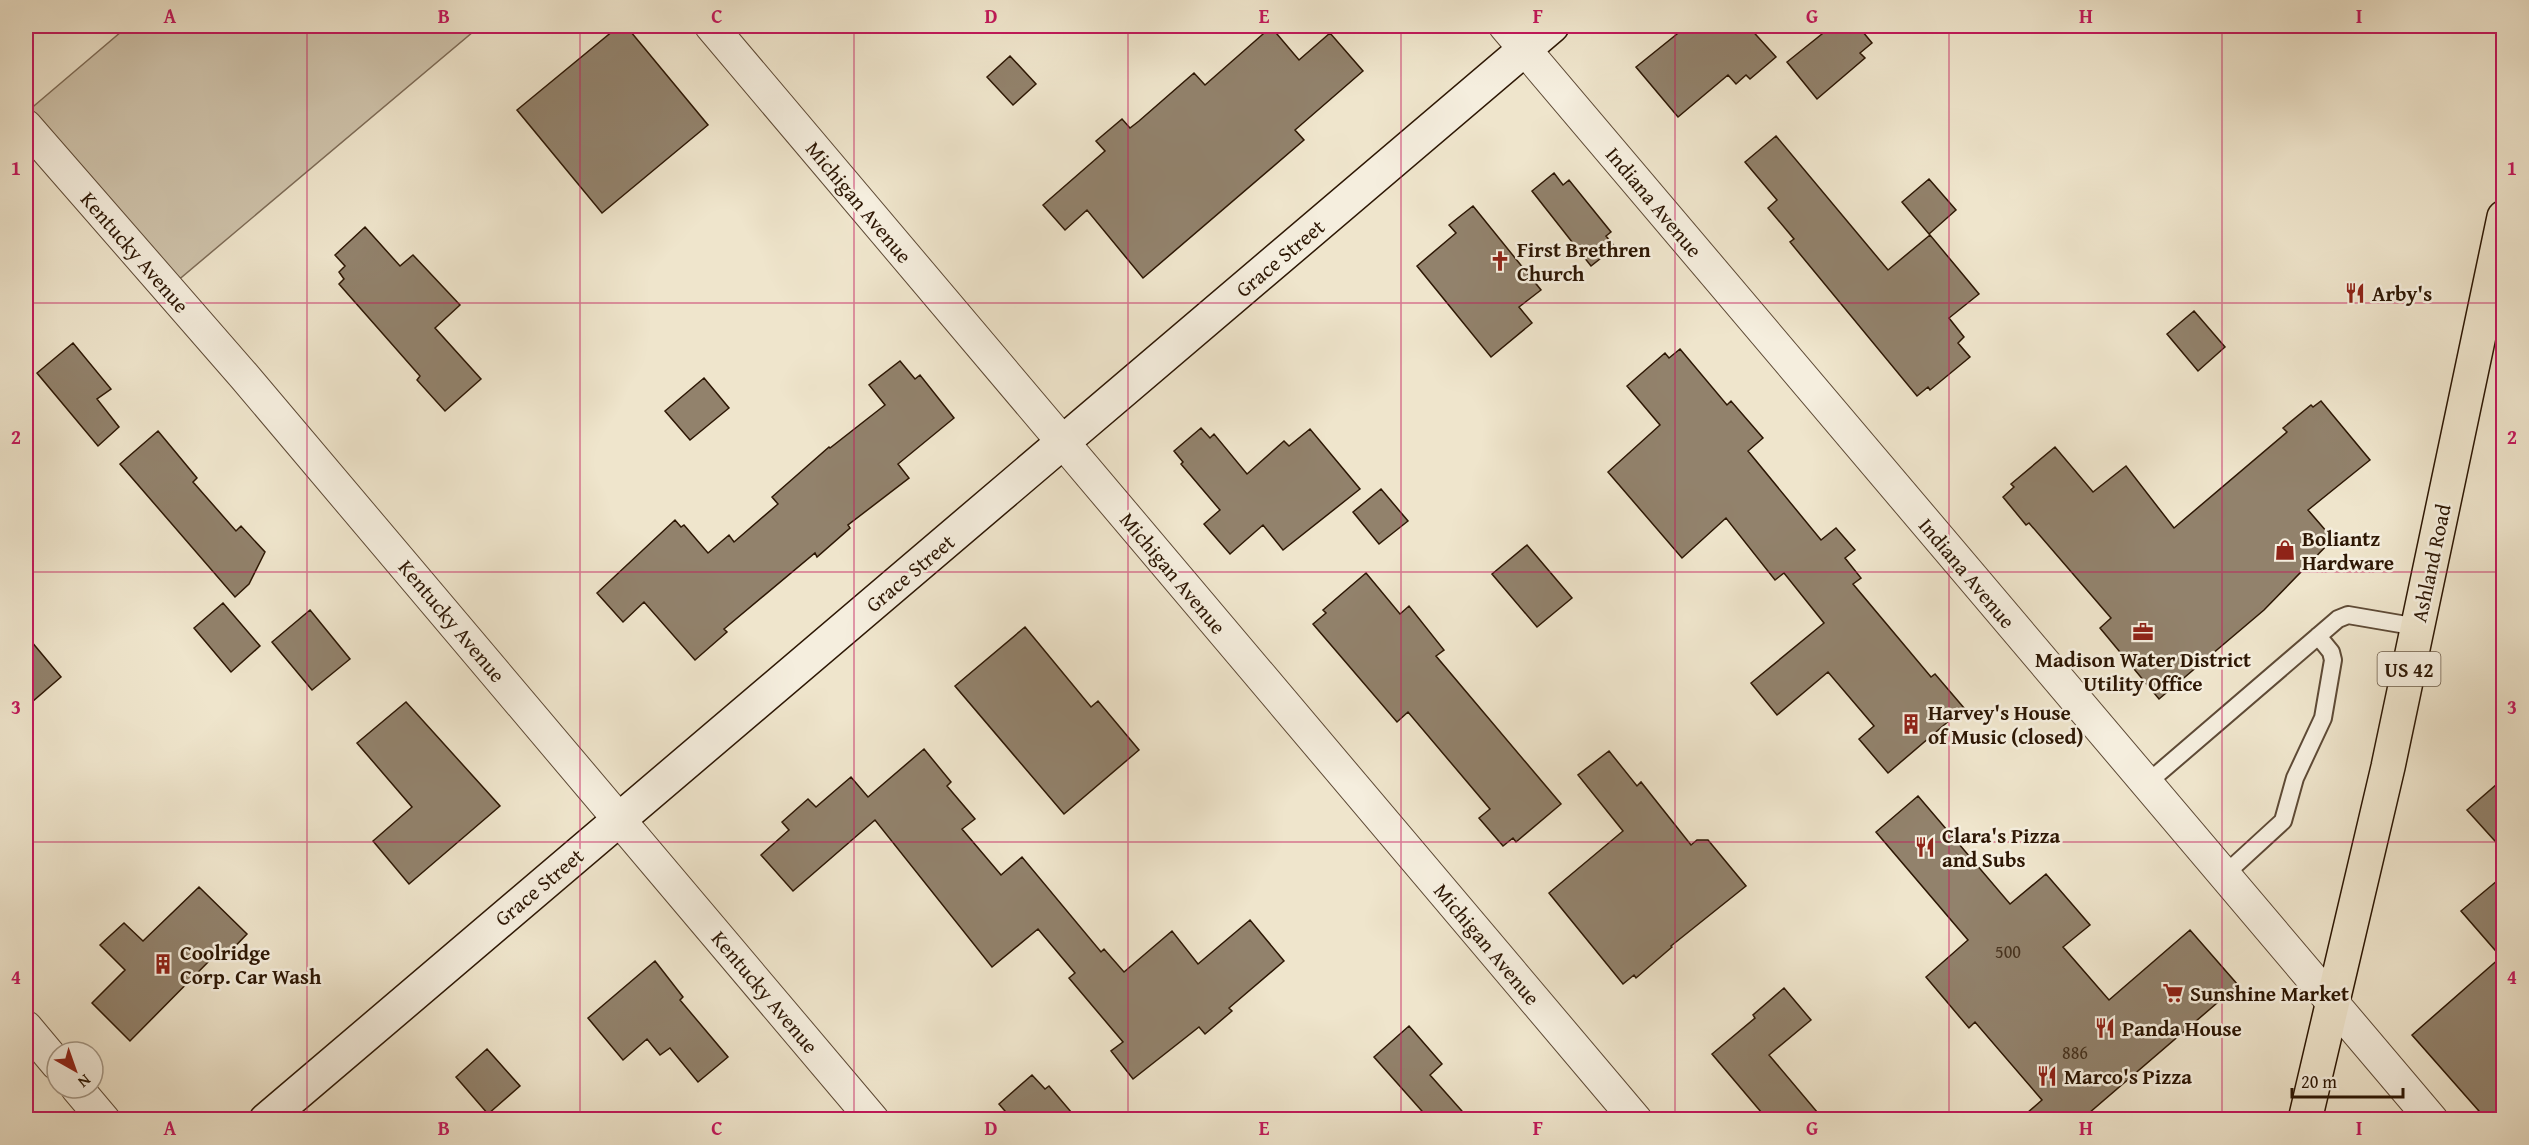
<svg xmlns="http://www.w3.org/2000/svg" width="2529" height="1145" viewBox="0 0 2529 1145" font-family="'Gentium Book Plus',serif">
<rect width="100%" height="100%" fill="#efe5cc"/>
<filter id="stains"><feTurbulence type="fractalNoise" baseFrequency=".00333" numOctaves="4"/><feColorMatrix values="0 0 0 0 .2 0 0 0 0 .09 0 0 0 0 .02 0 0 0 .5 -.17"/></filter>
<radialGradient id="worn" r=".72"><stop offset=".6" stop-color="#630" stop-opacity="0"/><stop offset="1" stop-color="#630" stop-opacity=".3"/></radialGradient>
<!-- green -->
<path fill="#cec2aa" stroke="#7e6c57" stroke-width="1.5" d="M128,26H480L176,282L28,111Z"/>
<!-- building -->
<path fill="#92826c" stroke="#2d1704" stroke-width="1.5" d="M619,26H626L708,125L602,213L517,110Z
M1687,26H1748L1776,57L1750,79L1746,75L1736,84L1728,75L1678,117L1636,67Z
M1832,26H1858L1872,43L1860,53L1865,58L1817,99L1787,62Z
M1271,27L1299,60L1330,33L1363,71L1295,130L1304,140L1143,278L1087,210L1065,230L1043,205L1105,151L1096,141L1122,119L1130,128L1139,121L1194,73L1205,85Z
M1010,56L1036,84L1013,105L987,77Z
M1776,136L1888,270L1930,235L1979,294L1949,318L1964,337L1958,343L1970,357L1930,390L1928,387L1917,396L1790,242L1794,239L1768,208L1777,200L1745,162Z
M1554,173L1563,185L1569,180L1611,232L1606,236L1615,247L1591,266L1532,191Z
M1929,179L1956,210L1929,234L1902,202Z
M1473,206L1541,290L1519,307L1532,323L1491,357L1417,266L1456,233L1449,225Z
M365,227L400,266L413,255L460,305L435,328L481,379L445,411L417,380L420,376L339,284L344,279L339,272L345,266L335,255Z
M2194,311L2225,347L2198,371L2167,334Z
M73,343L111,389L97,399L119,427L98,446L37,373Z
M1680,349L1727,405L1731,401L1763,438L1748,451L1821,540L1836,528L1855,550L1845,558L1861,578L1853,584L1931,677L1935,674L1964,708L1888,773L1859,739L1874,726L1828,672L1777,715L1751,683L1824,623L1784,573L1775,580L1726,518L1682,558L1608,472L1660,425L1627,386L1665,353L1669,358Z
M900,361L915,379L920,375L954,418L898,464L909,478L848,525L850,528L817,557L815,553L724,629L727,632L695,660L644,602L623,622L597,593L675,520L681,527L684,525L708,553L729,535L734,542L778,504L772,497L829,447L830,448L885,405L869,385Z
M704,378L729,408L690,440L665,411Z
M2321,401L2370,460L2308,510L2333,539L2264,610L2159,699L2100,628L2111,618L2029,523L2026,525L2003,497L2014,487L2011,484L2055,447L2093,492L2126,466L2174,528L2287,432L2283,428L2311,405L2313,407Z
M1201,428L1210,438L1214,434L1247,474L1284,441L1289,446L1310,429L1360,489L1283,550L1263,525L1230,554L1204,524L1220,510L1181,464L1183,462L1174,451Z
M158,431L197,478L193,482L236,531L241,526L265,552L249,584L235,597L120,464Z
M1381,489L1408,521L1379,544L1353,512Z
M1527,545L1572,598L1537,627L1492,574Z
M1366,573L1400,614L1409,606L1444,650L1436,656L1561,804L1516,842L1513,838L1503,846L1479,818L1490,809L1408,712L1397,722L1313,624L1326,613L1323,610Z
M223,603L260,646L231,672L194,628Z
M310,610L350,659L312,690L272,642Z
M1025,627L1091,707L1098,701L1139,750L1064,814L955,686Z
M26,635L61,677L26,707Z
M406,702L500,806L409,884L373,841L412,807L357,743Z
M924,749L951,782L947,786L975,819L962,829L1001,875L1022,857L1101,952L1104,949L1124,972L1172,931L1198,964L1250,920L1284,961L1229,1008L1232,1011L1205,1034L1199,1027L1133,1079L1111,1051L1123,1042L1069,978L1075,973L1038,929L992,967L875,820L793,891L761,855L789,830L782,822L808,799L816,807L851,777L868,797Z
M1609,751L1637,786L1641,782L1691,845L1697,840H1708L1746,886L1671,946L1672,947L1636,978L1634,975L1623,984L1549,893L1623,831L1578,775Z
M2504,778V851L2467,810Z
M1918,796L2010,904L2046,874L2090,925L2063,947L2109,1000L2190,930L2238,985L2082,1119H2020L2042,1100L1975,1022L1969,1028L1926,977L1968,940L1876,832Z
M2504,875V1119H2486L2412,1035L2501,957L2461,911Z
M199,887L247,934L224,958L218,952L130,1041L92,1003L125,970L100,945L124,923L143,941Z
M655,961L683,997L680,1000L728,1057L698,1082L670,1048L660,1055L647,1039L623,1060L588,1018Z
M1784,988L1811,1020L1769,1055L1823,1119H1767L1712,1054L1755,1018L1753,1015Z
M1409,1026L1442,1064L1430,1075L1469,1119H1429L1374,1057Z
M487,1049L520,1086L488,1114L456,1077Z
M1032,1075L1045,1089L1049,1086L1077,1119H1009L1011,1118L999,1104Z"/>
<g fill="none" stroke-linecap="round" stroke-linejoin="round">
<!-- lane casing -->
<g stroke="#5e4a36" stroke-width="20">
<path id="lane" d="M2146,784L2338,619L2348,615L2418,627
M2223,876L2283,821L2295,778L2323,718L2333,660L2331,652L2318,636"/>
</g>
<!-- street casing -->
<g stroke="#5e4a36" stroke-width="34">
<path id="street" d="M711,26L1636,1120
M1505,26L2432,1120
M26,126L244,376L873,1120
M26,1027L57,1064
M77,1088L104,1120"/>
</g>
<!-- secondary casing -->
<g stroke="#2d1704" stroke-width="36">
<path id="secondary" d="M266,1120L1552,26"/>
</g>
<!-- primary casing -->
<g stroke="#2d1704" stroke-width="36">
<path id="primary" d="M2305,1120L2388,767L2504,217"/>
</g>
<!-- lane -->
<use href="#lane" stroke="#f5eede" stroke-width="16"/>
<!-- street -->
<use href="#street" stroke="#f5eede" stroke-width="32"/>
<!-- secondary -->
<use href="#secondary" stroke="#f5eede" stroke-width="33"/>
<!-- primary -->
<use href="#primary" stroke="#efe5cc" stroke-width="33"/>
</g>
<!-- grid -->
<path fill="none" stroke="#c2185b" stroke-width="1.5" stroke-opacity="0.55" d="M307,26V1120M580,26V1120M854,26V1120M1128,26V1120M1401,26V1120M1675,26V1120M1949,26V1120M2222,26V1120M26,303H2504M26,572H2504M26,842H2504"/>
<!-- icons -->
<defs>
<g id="church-bare" transform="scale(1.62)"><path d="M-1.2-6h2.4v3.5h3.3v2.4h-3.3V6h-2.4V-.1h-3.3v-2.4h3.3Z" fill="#8f2418" stroke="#f5eede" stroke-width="2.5" paint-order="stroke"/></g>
<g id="restaurant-bare" transform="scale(1.62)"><path d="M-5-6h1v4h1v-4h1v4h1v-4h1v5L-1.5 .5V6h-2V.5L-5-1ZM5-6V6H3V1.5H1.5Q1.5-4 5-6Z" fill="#8f2418" stroke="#f5eede" stroke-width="2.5" paint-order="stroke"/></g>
<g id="shop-bare" transform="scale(1.62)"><path d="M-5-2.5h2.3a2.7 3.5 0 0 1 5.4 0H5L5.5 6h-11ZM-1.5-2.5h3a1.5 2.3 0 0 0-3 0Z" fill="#8f2418" stroke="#f5eede" stroke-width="2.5" paint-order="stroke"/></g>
<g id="office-bare" transform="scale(1.62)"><path d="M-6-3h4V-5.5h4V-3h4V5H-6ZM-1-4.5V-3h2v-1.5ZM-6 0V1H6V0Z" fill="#8f2418" stroke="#f5eede" stroke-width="2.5" paint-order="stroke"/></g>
<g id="building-bare" transform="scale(1.62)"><path d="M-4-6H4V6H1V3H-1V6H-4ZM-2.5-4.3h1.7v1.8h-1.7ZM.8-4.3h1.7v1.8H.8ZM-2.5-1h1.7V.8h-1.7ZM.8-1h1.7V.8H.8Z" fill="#8f2418" stroke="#f5eede" stroke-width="2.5" paint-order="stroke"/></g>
<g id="supermarket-bare" transform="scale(1.62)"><path d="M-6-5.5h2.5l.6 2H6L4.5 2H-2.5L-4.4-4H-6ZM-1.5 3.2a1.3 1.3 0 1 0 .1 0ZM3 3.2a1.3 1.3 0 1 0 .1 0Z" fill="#8f2418" stroke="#f5eede" stroke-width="2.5" paint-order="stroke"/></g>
</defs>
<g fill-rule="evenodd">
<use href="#church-bare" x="1500" y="261"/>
<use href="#restaurant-bare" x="2355" y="293"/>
<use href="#shop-bare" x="2285" y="550"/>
<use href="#office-bare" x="2143" y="632"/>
<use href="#building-bare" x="1911" y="724"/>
<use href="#restaurant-bare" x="1925" y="847"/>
<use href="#building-bare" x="163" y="964"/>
<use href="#supermarket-bare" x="2173" y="993"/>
<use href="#restaurant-bare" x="2105" y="1028"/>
<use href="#restaurant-bare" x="2047" y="1076"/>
</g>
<g text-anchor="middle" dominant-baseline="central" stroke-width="5" stroke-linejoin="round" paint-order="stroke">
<!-- number labels -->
<g font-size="18" fill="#46321e">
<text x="2008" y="951">500</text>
<text x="2075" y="1052">886</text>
</g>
<!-- shield labels -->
<rect fill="#f5eede" stroke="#695845" stroke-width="1.5" x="2377.5" y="652" width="63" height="34" rx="4.5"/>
<g font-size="20" font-weight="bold" fill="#2d1704">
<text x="2409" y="669">US 42</text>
</g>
<!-- street labels -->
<g font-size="21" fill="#2d1704" stroke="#f5eede">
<text transform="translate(859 202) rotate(50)">Michigan Avenue</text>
<text transform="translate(1654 202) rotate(50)">Indiana Avenue</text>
<text transform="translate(135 252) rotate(49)">Kentucky Avenue</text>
<text transform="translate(1280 258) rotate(-40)">Grace Street</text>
<text transform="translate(2431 563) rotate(-78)">Ashland Road</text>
<text transform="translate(910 573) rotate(-40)">Grace Street</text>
<text transform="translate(1173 573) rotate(50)">Michigan Avenue</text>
<text transform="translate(1967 573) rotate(50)">Indiana Avenue</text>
<text transform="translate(452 621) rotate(50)">Kentucky Avenue</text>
<text transform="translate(539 887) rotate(-40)">Grace Street</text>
<text transform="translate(1487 944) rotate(50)">Michigan Avenue</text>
<text transform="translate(765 992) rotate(50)">Kentucky Avenue</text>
</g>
<!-- poi labels -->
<g font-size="21" font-weight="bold" fill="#2d1704" stroke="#f5eede" text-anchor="start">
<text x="1517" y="249">First Brethren<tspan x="1517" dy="24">Church</tspan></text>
<text x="2372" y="293">Arby's</text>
<text x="2302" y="538">Boliantz<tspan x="2302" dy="24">Hardware</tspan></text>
<text x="2143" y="659" text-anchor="middle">Madison Water District<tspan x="2143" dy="24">Utility Office</tspan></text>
<text x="1928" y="712">Harvey's House<tspan x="1928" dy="24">of Music (closed)</tspan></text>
<text x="1942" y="835">Clara's Pizza<tspan x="1942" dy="24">and Subs</tspan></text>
<text x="180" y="952">Coolridge<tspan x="180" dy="24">Corp. Car Wash</tspan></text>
<text x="2190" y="993">Sunshine Market</text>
<text x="2122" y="1028">Panda House</text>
<text x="2064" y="1076">Marco's Pizza</text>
</g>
</g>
<!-- margin -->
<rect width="2529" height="1145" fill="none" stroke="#efe5cc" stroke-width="66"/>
<!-- north arrow -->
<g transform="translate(75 1070) rotate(140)"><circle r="28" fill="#f5eede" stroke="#a59887" stroke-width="1.5"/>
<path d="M0-4.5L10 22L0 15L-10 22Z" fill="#8f2418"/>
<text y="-9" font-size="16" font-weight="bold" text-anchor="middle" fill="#2d1704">N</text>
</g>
<!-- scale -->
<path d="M2292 1088v9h111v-9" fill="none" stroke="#2d1704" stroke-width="3"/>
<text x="2301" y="1088" font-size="18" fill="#2d1704" stroke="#f5eede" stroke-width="4.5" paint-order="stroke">20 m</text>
<rect x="33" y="33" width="2463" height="1079" fill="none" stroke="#c2185b" stroke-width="2"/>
<g font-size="20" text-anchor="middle" font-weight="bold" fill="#c2185b">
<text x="170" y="23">A</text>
<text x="444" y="23">B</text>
<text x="717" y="23">C</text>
<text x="991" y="23">D</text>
<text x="1264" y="23">E</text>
<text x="1538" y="23">F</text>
<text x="1812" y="23">G</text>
<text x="2086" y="23">H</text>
<text x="2359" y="23">I</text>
<text x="16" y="175">1</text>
<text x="2512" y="175">1</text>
<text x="16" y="444">2</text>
<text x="2512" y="444">2</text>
<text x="16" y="714">3</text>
<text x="2512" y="714">3</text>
<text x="16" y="984">4</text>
<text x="2512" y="984">4</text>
<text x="170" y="1135">A</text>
<text x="444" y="1135">B</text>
<text x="717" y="1135">C</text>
<text x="991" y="1135">D</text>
<text x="1264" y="1135">E</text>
<text x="1538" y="1135">F</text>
<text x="1812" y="1135">G</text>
<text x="2086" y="1135">H</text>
<text x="2359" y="1135">I</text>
</g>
<rect width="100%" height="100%" filter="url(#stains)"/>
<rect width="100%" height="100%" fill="url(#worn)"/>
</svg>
